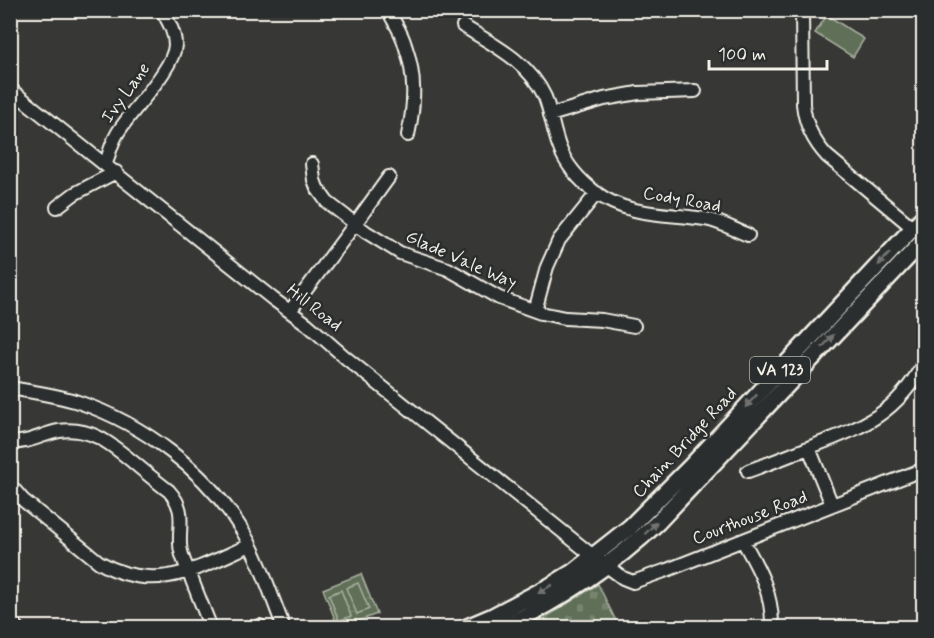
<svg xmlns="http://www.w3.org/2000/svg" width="934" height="638" viewBox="0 0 934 638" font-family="Mynerve,sans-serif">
<defs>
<pattern id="forest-crowns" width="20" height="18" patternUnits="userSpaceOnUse" patternTransform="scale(1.5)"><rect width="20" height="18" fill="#607058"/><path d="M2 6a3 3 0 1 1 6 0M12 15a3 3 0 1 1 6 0" fill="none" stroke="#778570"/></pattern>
<pattern id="cemetery-stones" width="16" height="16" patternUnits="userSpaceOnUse" patternTransform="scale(1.5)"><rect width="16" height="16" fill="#607058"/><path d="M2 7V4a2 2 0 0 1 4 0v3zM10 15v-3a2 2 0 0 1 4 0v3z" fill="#778570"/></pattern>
</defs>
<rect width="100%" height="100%" fill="#373735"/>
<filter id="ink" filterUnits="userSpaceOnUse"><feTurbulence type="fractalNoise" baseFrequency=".0167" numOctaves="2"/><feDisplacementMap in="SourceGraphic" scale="12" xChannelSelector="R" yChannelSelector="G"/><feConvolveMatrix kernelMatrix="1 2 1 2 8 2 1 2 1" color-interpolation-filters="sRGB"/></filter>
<g filter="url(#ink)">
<!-- forest -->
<path fill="url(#forest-crowns)" stroke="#aab0a0" stroke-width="1.5" d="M361,574L377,614L342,627H338L323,589Z"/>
<!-- cemetery -->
<path fill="url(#cemetery-stones)" stroke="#aab0a0" stroke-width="1.5" d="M598,584L619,627H524L551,614Z"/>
<!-- pitch -->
<path fill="#607058" stroke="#aab0a0" stroke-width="1.5" d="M827,15L864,39L853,57L815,33Z
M358,583L369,609L357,614L346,588Z
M341,590L351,616L339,621L329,595Z"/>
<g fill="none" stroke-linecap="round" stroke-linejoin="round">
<!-- minor casing -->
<g stroke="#f4f1e8" stroke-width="16">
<path id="minor" d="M388,10C394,22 402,33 405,45C416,76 415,104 408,135
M802,10L803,104C805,124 813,141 827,156L924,237
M463,26C494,45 529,62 545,97C551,113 553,130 559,146C565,164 580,181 595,192C628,217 667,213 705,219C719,221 735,230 748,235
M10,89L273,299L307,324L346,358L593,556L623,578L633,582L667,570L924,469
M550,115L604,99L638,93L695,91
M106,164C109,154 111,144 117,134C130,111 174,69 175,45C175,32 168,21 162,10
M312,164L314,180L317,188L327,202L366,232L400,253L448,269L499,298L541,313L565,318L602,320L634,326
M57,207L74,194L116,172
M290,311L355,224L389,177
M535,311L547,267L559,240L597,193
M10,388C33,392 56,395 78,402C144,424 206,471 242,530C260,560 271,595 284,628
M10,442C28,444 42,434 59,431C90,426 111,444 133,462C145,472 157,482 169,491C186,510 179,522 180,544C180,555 186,565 190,575C197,593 204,610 211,628
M809,448L832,505
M748,471C770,463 791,455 813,446C863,427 898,413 924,362
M10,485L23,500L99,562C155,595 198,568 250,545
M743,541C759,569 773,594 772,628
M10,621L17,628
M257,628L260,626"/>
</g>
<!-- major casing -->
<g stroke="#f4f1e8" stroke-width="20">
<path id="major" d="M465,628L491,617L550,586L573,572L630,527L690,467L924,216
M502,628C560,600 612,566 658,522L924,240"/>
</g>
<!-- minor -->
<use href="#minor" stroke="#2a2d2e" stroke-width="12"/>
<!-- major -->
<use href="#major" stroke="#2a2d2e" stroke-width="15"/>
</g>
<!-- one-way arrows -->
<defs><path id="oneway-solid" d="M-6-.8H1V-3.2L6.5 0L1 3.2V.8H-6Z" transform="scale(1.5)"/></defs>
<g fill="#71726f">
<use href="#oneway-solid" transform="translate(884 259) rotate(133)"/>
<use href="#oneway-solid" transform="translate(828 341) rotate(-47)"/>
<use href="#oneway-solid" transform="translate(751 401) rotate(133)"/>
<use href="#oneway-solid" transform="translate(651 528) rotate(-44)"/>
<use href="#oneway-solid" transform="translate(545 589) rotate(150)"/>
</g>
</g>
<g text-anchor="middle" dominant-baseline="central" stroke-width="5" stroke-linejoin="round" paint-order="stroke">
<!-- shield labels -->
<rect fill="#2a2d2e" stroke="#b7b6b0" stroke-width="1.5" x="750" y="357" width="60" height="26" rx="4.5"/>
<g font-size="16" font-weight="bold" fill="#f4f1e8">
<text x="780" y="370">VA 123</text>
</g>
<!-- street labels -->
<g font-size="18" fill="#f4f1e8" stroke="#2a2d2e">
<text transform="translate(126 93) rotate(-54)">Ivy Lane</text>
<text transform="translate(682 200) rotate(10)">Cody Road</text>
<text transform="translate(461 260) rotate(24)">Glade Vale Way</text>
<text transform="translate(314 308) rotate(38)">Hill Road</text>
<text transform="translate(685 443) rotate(-47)">Chain Bridge Road</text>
<text transform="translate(750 518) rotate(-21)">Courthouse Road</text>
</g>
</g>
<!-- margin -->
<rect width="934" height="638" fill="none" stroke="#2a2d2e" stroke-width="36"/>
<rect x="18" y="18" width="898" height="602" fill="none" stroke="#f4f1e8" stroke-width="2" filter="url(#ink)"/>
<!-- scale -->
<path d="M709 60v9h118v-9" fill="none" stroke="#f4f1e8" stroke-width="3"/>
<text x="718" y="60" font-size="18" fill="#f4f1e8" stroke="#2a2d2e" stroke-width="4.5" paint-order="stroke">100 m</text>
</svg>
